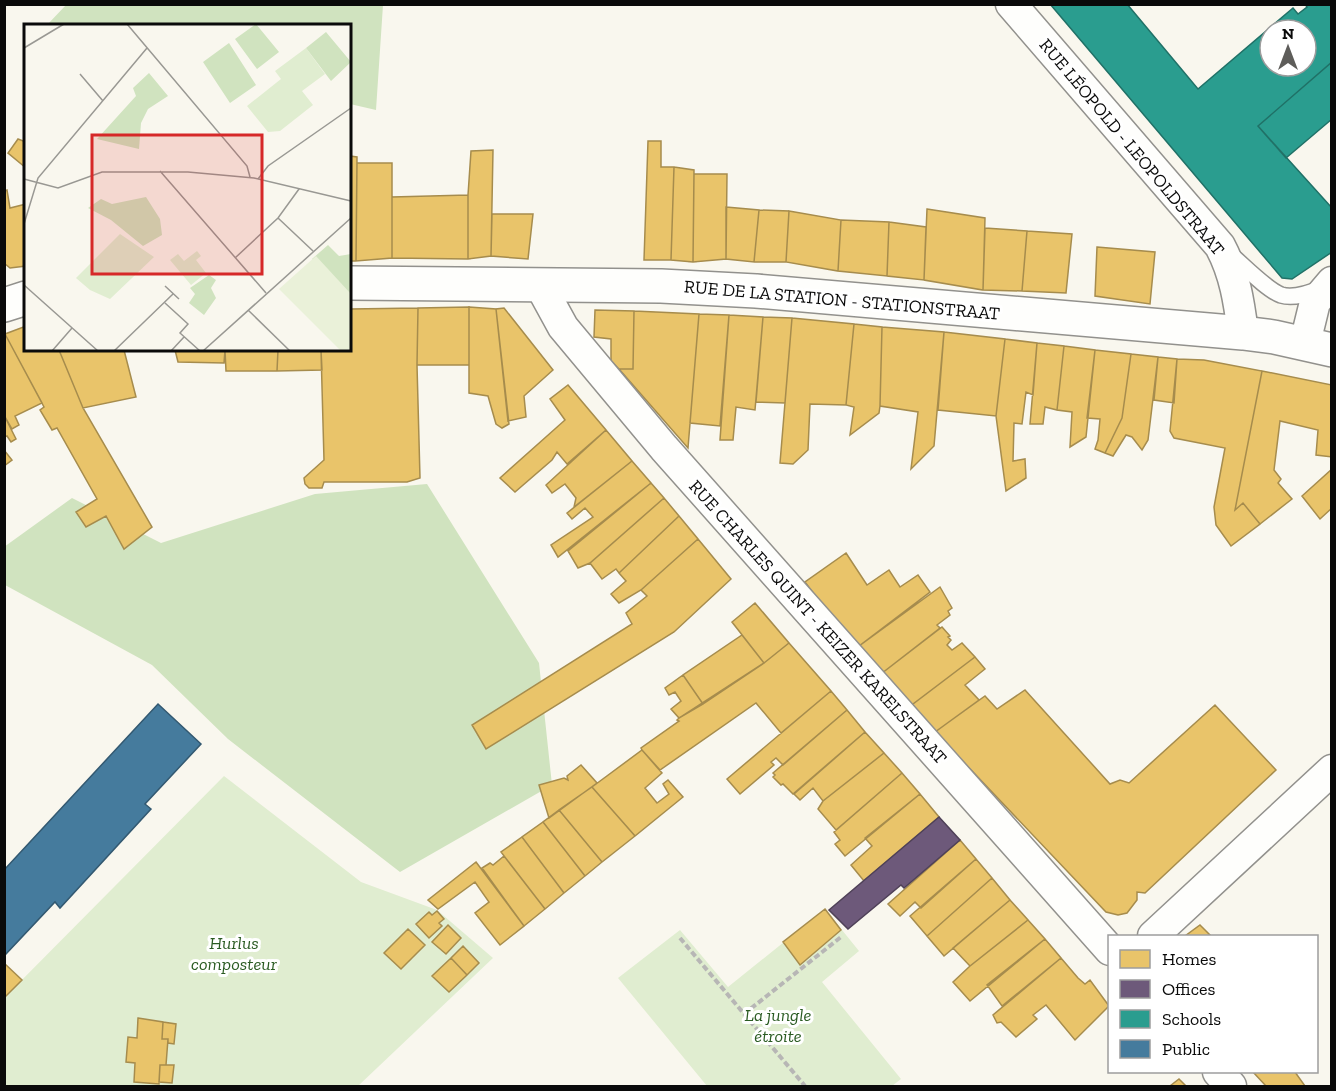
<svg xmlns="http://www.w3.org/2000/svg" width="1336" height="1091" viewBox="0 0 1336 1091" font-family="'Zilla Slab',serif">
<rect width="100%" height="100%" fill="#f9f7ee"/>
<!-- green -->
<path fill="#e0edd0" d="M224,776L361,882L437,910L493,958L358,1086H5V997Z
M825,909L859,951L822,982L901,1079L892,1086H707L618,978L680,930L728,987Z"/>
<!-- forest -->
<path fill="#d0e3bf" d="M66,5H383L376,110L350,104V26L47,25Z
M427,484L539,663L552,785L400,872L228,739L152,665L5,585L4,547L72,498L161,543L315,494Z"/>
<!-- homes -->
<path fill="#e9c46a" stroke="#a68c4d" stroke-width="1.5" d="M18,139L26,142V168L8,153Z
M648,141H661V167H674L671,260H644Z
M493,150L491,256L468,259V195L471,151Z
M350,156L357,157L356,261H350Z
M357,163H392V258L356,261Z
M674,167L694,170L693,262L671,260Z
M694,174H727L726,259L693,262Z
M7,190L10,208L26,204V266L10,268L4,263V191Z
M468,195V259L392,258V197Z
M726,207L759,210L754,262L726,259Z
M927,209L985,218L983,290L924,280Z
M759,210L789,211L786,262H754Z
M789,211L841,220L838,271L786,262Z
M492,214H533L528,259L491,256Z
M841,220L889,222L887,276L838,271Z
M889,222L926,227L924,280L887,276Z
M985,228L1027,231L1022,291L983,290Z
M1027,231L1072,234L1066,293L1022,291Z
M1097,247L1155,252L1150,304L1095,296Z
M469,307V365H417L418,308Z
M469,307L496,309L509,424L502,428L496,424L488,396L469,393Z
M418,308L417,365L420,478L407,482H324L322,488H309L305,484L304,478L324,460L321,350H350V309Z
M504,308L553,370L524,396L526,417L508,421L496,309Z
M595,310L634,311L633,369H619L611,361V339L594,337Z
M634,311L699,314L688,448L619,369H633Z
M699,314L729,315L720,426L690,423Z
M729,315L763,317L755,410L736,407L733,440H720Z
M763,317L792,318L785,403L756,402Z
M792,318L854,324L846,405L810,404L808,450L793,464L780,463Z
M854,324L882,327L880,406L879,413L850,435L854,407L846,405Z
M26,326V350H59L83,408L152,527L124,549L106,516L86,527L76,512L97,499L57,428L52,430L40,410L44,407L5,334Z
M882,327L944,332L934,446L911,469L918,412L880,406Z
M944,332L1005,339L996,416L938,410Z
M5,334L42,403L15,416L19,425L12,429L4,415Z
M1005,339L1037,343L1033,395L1026,392L1022,424L1014,423L1013,461L1025,459L1026,478L1006,491L996,416Z
M1037,343L1064,346L1057,410L1045,407L1043,424H1030Z
M1064,346L1095,350L1086,437L1070,447L1072,412L1057,410Z
M59,350H124L136,397L83,408Z
M175,350H225L224,363L178,362Z
M225,350H278L277,371H226Z
M278,350H321L322,370L277,371Z
M1095,350L1131,354L1122,418L1105,453L1095,449L1098,440L1100,419L1087,418Z
M1131,354L1158,357L1148,440L1142,450L1132,437L1126,435L1113,456L1105,453L1122,418Z
M1158,357L1177,359L1174,403L1154,400Z
M1177,359L1204,360L1262,371L1235,510L1243,503L1260,524L1231,546L1216,525L1214,507L1225,448L1174,438L1170,431Z
M1262,371L1332,385V457L1316,455L1318,430L1280,421L1274,470L1281,479L1278,483L1292,499L1260,524L1243,503L1235,510Z
M568,385L606,430L567,464L557,452L552,460L515,492L500,478L565,420L550,399Z
M4,415L16,439L11,442L7,436L4,437Z
M606,430L632,461L574,507L576,498L565,484L552,493L546,485Z
M4,450L12,460L4,466Z
M632,461L651,483L558,557L551,545L593,517L585,508L572,519L567,513Z
M1332,469V508L1320,519L1302,496Z
M651,483L664,498L590,563L578,568L568,551Z
M664,498L679,516L619,573L616,569L602,579L590,563Z
M679,516L698,539L641,590L619,603L611,594L626,581L619,573Z
M698,539L731,579L674,632L486,749L472,725L632,624L626,613L647,596L641,590Z
M846,553L867,585L889,570L900,587L918,575L930,592L855,649L805,582Z
M940,587L952,608L948,611L950,615L937,625L940,628L877,677L855,649Z
M755,603L789,643L764,663L732,622Z
M942,627L950,636L948,637L951,640L947,645L952,650L962,643L975,657L909,707L877,677Z
M742,635L764,663L703,704L683,675Z
M789,643L831,691L781,733L756,703L660,770L642,750L641,748L679,721L677,720L679,718L764,663Z
M975,657L985,669L965,685L979,700L935,732L909,707Z
M683,675L703,704L679,718L671,709L681,701L675,692L669,695L665,688Z
M1025,690L1110,784L1120,780L1129,783L1215,705L1276,770L1145,893L1137,892V900L1127,913L1118,915L1106,912L935,732L985,696L997,709Z
M831,691L847,710L783,765L776,758L771,762L774,765L740,794L727,779Z
M847,710L865,732L793,794L783,784L781,785L773,777L775,775L773,773Z
M865,732L884,753L823,801L813,788L800,800L794,794Z
M642,750L662,773L645,788L657,803L669,794L663,784L668,780L683,797L635,836L592,787Z
M884,753L902,773L836,830L818,809L823,801Z
M581,765L597,783L549,818L539,785L564,778L568,780L567,776Z
M902,773L920,794L845,856L835,844L840,840L834,832Z
M592,787L635,836L602,862L559,810Z
M920,794L939,817L864,881L851,865L872,846L865,838Z
M559,810L602,862L585,876L543,822Z
M543,822L585,876L564,893L522,837Z
M522,837L564,893L545,909L501,852Z
M960,840L976,859L921,908L915,902L900,916L888,904Z
M504,856L545,909L524,926L482,868L490,863L493,865Z
M976,859L992,878L927,936L910,916Z
M476,862L524,926L500,945L475,913L489,902L475,882L438,909L428,900Z
M992,878L1010,900L944,956L927,936Z
M1010,900L1028,920L970,966L953,948Z
M825,909L841,930L800,965L783,942Z
M437,911L444,919L439,923L442,926L429,938L416,924L429,912L432,915Z
M1028,920L1045,939L970,1001L953,982L970,966Z
M448,925L461,938L446,954L432,942Z
M1200,925L1211,936H1185Z
M408,929L425,945L401,969L384,953Z
M1045,939L1061,958L1002,1006L987,985Z
M463,946L479,963L467,975L451,958Z
M451,958L467,975L449,992L432,976Z
M1061,958L1078,978L1085,984L1090,980L1109,1006L1075,1040L1046,1005L1033,1015L1037,1019L1016,1037L1001,1022L997,1023L993,1015Z
M4,963L22,980L4,998Z
M138,1018L163,1022L162,1039H168L166,1065H160L159,1084L134,1082L135,1063L126,1062L128,1037L137,1038Z
M163,1022L176,1024L174,1044L168,1043V1039H162Z
M160,1065H174L172,1083L159,1082Z
M1253,1072H1295L1305,1086H1266Z
M1179,1079L1186,1086H1170Z"/>
<!-- offices -->
<path fill="#6d597a" stroke="#4f4158" stroke-width="1.5" d="M939,817L960,840L904,888L901,885L848,929L829,910Z"/>
<!-- schools -->
<path fill="#2a9d8f" stroke="#207167" stroke-width="1.5" fill-rule="evenodd" d="M1050,4H1127L1198,89L1293,8L1298,14L1307,7L1305,4H1332V62L1258,126L1332,208V252L1292,279L1282,278ZM1270,30H1306V66H1270Z
M1332,62V119L1286,158L1258,126Z"/>
<!-- public -->
<path fill="#457b9d" stroke="#335971" stroke-width="1.5" d="M158,704L201,744L145,804L151,809L60,908L55,902L4,956V870Z"/>
<g fill="none" stroke-linecap="round" stroke-linejoin="round">
<!-- service casing -->
<g stroke="#92918d" stroke-width="18">
<path id="service" d="M1230,254C1242,264 1267,290 1281,295C1294,299 1310,293 1322,288"/>
</g>
<!-- minor casing -->
<g stroke="#92918d" stroke-width="33">
<path id="minor" d="M1011,4L1220,246C1235,274 1239,302 1243,333
M540,285L563,327L664,448L1110,950
M1305,343L1315,302L1332,282
M1153,936L1332,770
M1218,1072L1231,1086"/>
</g>
<!-- tertiary casing -->
<g stroke="#92918d" stroke-width="36">
<path id="tertiary" d="M350,283L661,286L756,291L1243,333L1274,337L1332,350
M4,305L26,298"/>
</g>
<!-- path -->
<path stroke="#b7b6b5" stroke-width="4" stroke-dasharray="6 3" stroke-linecap="butt" d="M680,938L805,1086
M744,1014L841,937"/>
<!-- service -->
<use href="#service" stroke="#fefefc" stroke-width="15"/>
<!-- minor -->
<use href="#minor" stroke="#fefefc" stroke-width="30"/>
<!-- tertiary -->
<use href="#tertiary" stroke="#fefefc" stroke-width="33"/>
</g>
<g text-anchor="middle" dominant-baseline="central" stroke-width="6" stroke-linejoin="round" paint-order="stroke">
<!-- street labels -->
<g font-size="18" fill="#0a0a0a" stroke="#fff">
<text transform="translate(1132 147) rotate(50)">RUE LÉOPOLD - LEOPOLDSTRAAT</text>
<text transform="translate(842 300) rotate(5)">RUE DE LA STATION - STATIONSTRAAT</text>
<text transform="translate(818 622) rotate(48)">RUE CHARLES QUINT - KEIZER KARELSTRAAT</text>
</g>
<!-- park labels -->
<g font-size="18" font-style="italic" fill="#2a5b22" stroke="#fff">
<text x="234" y="943">Hurlus<tspan x="234" dy="21">composteur</tspan></text>
<text x="778" y="1015">La jungle<tspan x="778" dy="21">étroite</tspan></text>
</g>
</g>
<!-- overview -->
<g transform="translate(24 24)">
<rect width="327" height="327" fill="#f9f7ee"/>
<path d="M282,24L301,50L278,67L289,81L256,107L244,108L223,82L257,55L251,47ZM96,210L130,233L86,275L66,266L52,254ZM173,227L177,232L172,236L182,249L167,261L146,236L154,230L160,237Z" fill="#e0edd0"/>
<path d="M232,0L255,28L233,45L211,15ZM302,8L327,38L307,57L282,24ZM205,19L232,61L206,79L179,38ZM125,49L144,72L124,85L117,99L115,125L73,115L112,72L109,64ZM122,173L136,195L138,211L119,222L87,196L64,184L77,175L88,180ZM304,221L315,232L327,230V272L288,235ZM185,251L192,256L187,264L192,274L180,291L165,279L171,270L166,264Z" fill="#d0e3bf"/>
<path d="M292,232L327,270V327H317L255,265Z" fill="#eaf1d9"/>
<path fill="none" stroke="#999893" stroke-width="1.5" d="M103,0L223,142L226,153M0,24L40,0M56,50L79,77M136,147L242,269M0,155L34,164L78,148H164L230,154L327,177M234,155L244,142L327,84M254,194L289,227M0,200L14,154L123,24M211,234L254,194L275,165M0,261L74,327M141,262L155,275M141,279L164,300L156,309L176,327M224,286L266,327M28,327L48,304M90,327L149,270M147,327L160,313M179,327L327,194"/>
<path fill="#d62828" fill-opacity="0.15" stroke="#d62828" stroke-width="3" d="M68,111H238V250H68Z"/>
<rect width="327" height="327" fill="none" stroke="#0a0a0a" stroke-width="3"/>
</g>
<!-- border -->
<rect width="1336" height="1091" fill="none" stroke="#0a0a0a" stroke-width="12"/>
<!-- legend -->
<rect x="1108" y="935" width="210" height="138" fill="#ffffff" stroke="#9d9d9d" stroke-width="1.5"/>
<rect x="1120" y="950" width="30" height="18" fill="#e9c46a" stroke="#9d9d9d" stroke-width="1.5"/>
<text x="1162" y="965" font-size="18" fill="#0a0a0a">Homes</text>
<rect x="1120" y="980" width="30" height="18" fill="#6d597a" stroke="#9d9d9d" stroke-width="1.5"/>
<text x="1162" y="995" font-size="18" fill="#0a0a0a">Offices</text>
<rect x="1120" y="1010" width="30" height="18" fill="#2a9d8f" stroke="#9d9d9d" stroke-width="1.5"/>
<text x="1162" y="1025" font-size="18" fill="#0a0a0a">Schools</text>
<rect x="1120" y="1040" width="30" height="18" fill="#457b9d" stroke="#9d9d9d" stroke-width="1.5"/>
<text x="1162" y="1055" font-size="18" fill="#0a0a0a">Public</text>
<!-- north arrow -->
<g transform="translate(1288 48)"><circle r="28" fill="#ffffff" stroke="#9d9d9d" stroke-width="1.5"/>
<path d="M0-4.5L10 22L0 15L-10 22Z" fill="#5e5d5a"/>
<text y="-9" font-size="16" font-weight="bold" text-anchor="middle" fill="#0a0a0a">N</text>
</g>
</svg>
